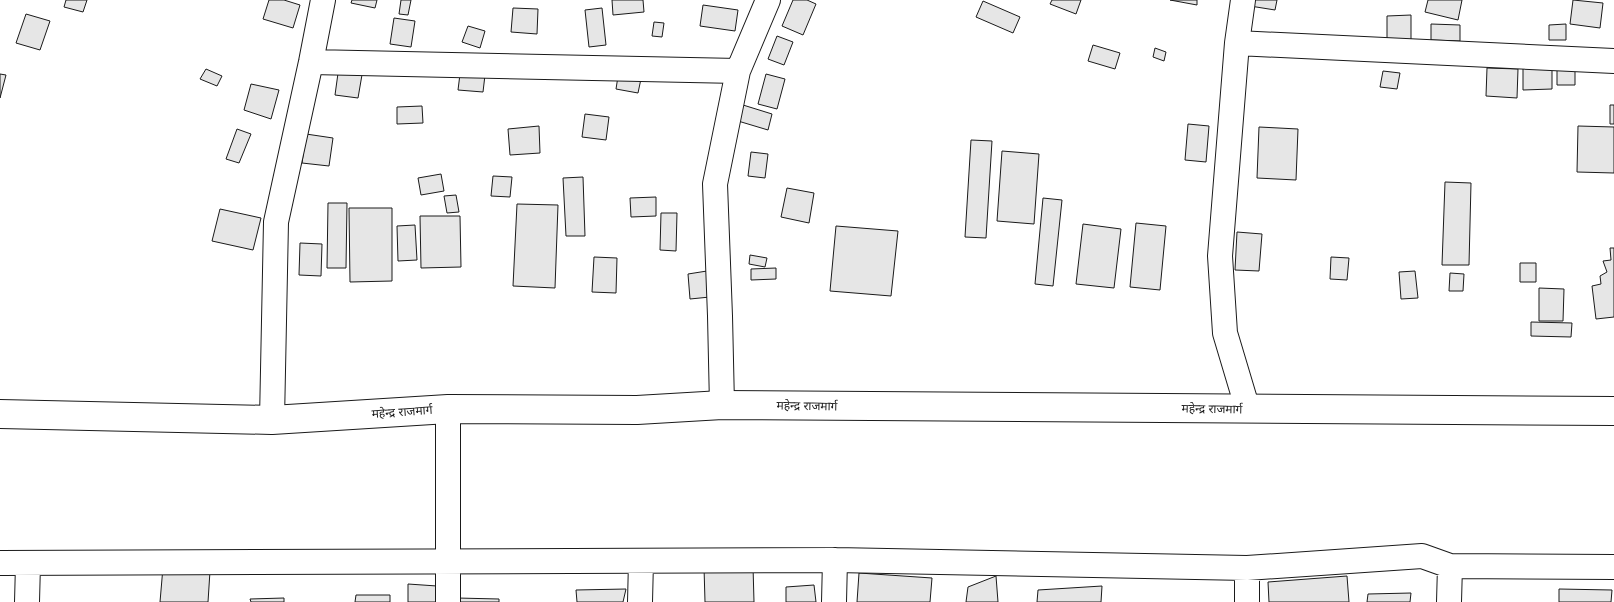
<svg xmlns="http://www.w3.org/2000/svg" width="1614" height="602" viewBox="0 0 1614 602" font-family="Helvetica,'Noto Sans Devanagari',sans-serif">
<rect width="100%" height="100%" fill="#fff"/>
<!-- building -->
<path fill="#e6e6e6" stroke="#1a1a1a" d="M66,0H87L83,12L64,7Z
M269,0H284L300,5L293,28L263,19Z
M352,0H377L375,8L351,3Z
M401,0H411L408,15L399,14Z
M612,0H643L644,12L613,15Z
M793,0H807L816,4L803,35L782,26Z
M1052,0H1081L1076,14L1050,4Z
M1170,0H1197V5Z
M1251,0H1277L1275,10L1250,6Z
M1428,0H1462L1458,20L1425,12Z
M1573,0L1603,3L1600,28L1570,24Z
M983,1L1020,17L1013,33L976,17Z
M703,5L738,10L735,31L700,26Z
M513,8L538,9L537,34L511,32Z
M602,8L606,45L589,47L585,10Z
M26,14L50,21L40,50L16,43Z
M1411,15V42L1387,43V16Z
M394,18L415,21L411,47L390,44Z
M654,22L664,23L662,37L652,36Z
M1431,24L1460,25V41L1431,40Z
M1566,24V40H1549V25Z
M468,26L485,31L480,48L462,42Z
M777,36L793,42L784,65L768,59Z
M1093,45L1120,53L1115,69L1088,61Z
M1155,48L1166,52L1164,61L1153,57Z
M339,66L363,69L358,98L335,95Z
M1552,66V89L1523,90V67Z
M1557,66H1575V85H1557Z
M1487,68L1518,69L1517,98L1486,96Z
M206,69L222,76L217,86L200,79Z
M619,70L642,74L638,93L616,89Z
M1383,71L1400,73L1397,89L1380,87Z
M0,74L6,75L0,98Z
M460,74L485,75L483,92L458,90Z
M766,74L785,79L777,109L758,104Z
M251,84L279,90L271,119L244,110Z
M743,105L772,114L768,130L738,121Z
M1610,105H1614V124H1610Z
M422,106L423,123L397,124V107Z
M585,114L609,117L606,140L582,137Z
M1188,124L1209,126L1206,162L1185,160Z
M539,126L540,153L510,155L508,129Z
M1578,126L1614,127V173L1577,172Z
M1259,127L1298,129L1296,180L1257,178Z
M237,129L251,134L239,163L226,159Z
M306,134L333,138L329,166L302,163Z
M971,140L992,141L986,238L965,237Z
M1002,151L1039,154L1034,224L997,221Z
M751,152L768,154L765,178L748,176Z
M441,174L444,191L421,195L418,178Z
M493,176L512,177L510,197L491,196Z
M583,177L585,236H566L563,178Z
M1445,182L1471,183L1469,265H1442Z
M787,188L814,193L809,223L781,217Z
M456,195L459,212L447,213L444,196Z
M656,197V216L631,217L630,198Z
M1043,198L1062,200L1053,286L1035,284Z
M328,203H347L346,268H327Z
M517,204L558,205L555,288L513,286Z
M349,208H392V281L350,282Z
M220,209L261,218L253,250L212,241Z
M661,213H677L676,251L660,250Z
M420,216H460L461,267L421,268Z
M1136,223L1166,226L1160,290L1130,287Z
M1083,224L1121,229L1114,288L1076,284Z
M415,225L417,260L398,261L397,226Z
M836,226L898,231L891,296L830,291Z
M1237,232L1262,234L1259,271L1235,270Z
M300,243L322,244L321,276L299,275Z
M1610,248H1614V317L1596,319L1592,286L1601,284L1600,276L1607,272L1603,261L1611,260Z
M750,255L767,258L765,267L749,264Z
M594,257L617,258L616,293L592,292Z
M1331,257L1349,258L1347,280L1330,279Z
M1520,263H1536V282H1520Z
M776,268V279L751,280V269Z
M707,271L710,297L690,299L688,274Z
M1415,271L1418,298L1401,299L1399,272Z
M1450,273L1464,274L1463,291H1449Z
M1539,288L1564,289L1563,321H1539Z
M1531,322L1572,323L1571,337L1531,336Z
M753,566L754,602H705L704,567Z
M163,567L210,571L208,602H160Z
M859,573L932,578L930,602H857Z
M996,576L998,602H966L968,587Z
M1347,576L1349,602H1269L1268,582Z
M408,584L437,586V602H408Z
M814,585L816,602H786V587Z
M1102,586L1101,602H1037L1038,590Z
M626,589L623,602H577L576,590Z
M1559,589L1612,590L1611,602H1559Z
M1411,593L1410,602H1367L1368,594Z
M356,595H390V602H355Z
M284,598V602H251L250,599Z
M457,598L499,599V602H457Z"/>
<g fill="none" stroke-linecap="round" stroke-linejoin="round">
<!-- street casing -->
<g stroke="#1a1a1a" stroke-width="26">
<path id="street" d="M1243,0L1237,43L1220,256L1225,333L1248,410
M1237,43L1614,61
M311,62L738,71
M722,405L720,316L715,184L738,71L768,0
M272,420L276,222L311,62L323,0
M0,563L835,560L1247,568L1422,556L1450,566L1614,567
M27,602L28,564
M448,602V409
M640,602L641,561
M834,602L835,560
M1247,602V568
M1449,602L1450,566"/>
</g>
<!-- highway casing -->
<g stroke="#1a1a1a" stroke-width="30">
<path id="highway" d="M0,414L272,420L448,409L637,410L722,405L1614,411"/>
</g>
<!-- street -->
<use href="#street" stroke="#fff" stroke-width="24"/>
<!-- highway -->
<use href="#highway" stroke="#fff" stroke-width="28"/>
</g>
<g text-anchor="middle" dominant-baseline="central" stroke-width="4" stroke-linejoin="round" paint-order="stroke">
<!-- street labels -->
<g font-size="12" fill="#1a1a1a" stroke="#fff">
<text transform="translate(807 406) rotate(1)">महेन्द्र राजमार्ग</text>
<text transform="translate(1212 409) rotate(1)">महेन्द्र राजमार्ग</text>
<text transform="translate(402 412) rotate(-4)">महेन्द्र राजमार्ग</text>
</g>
</g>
</svg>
